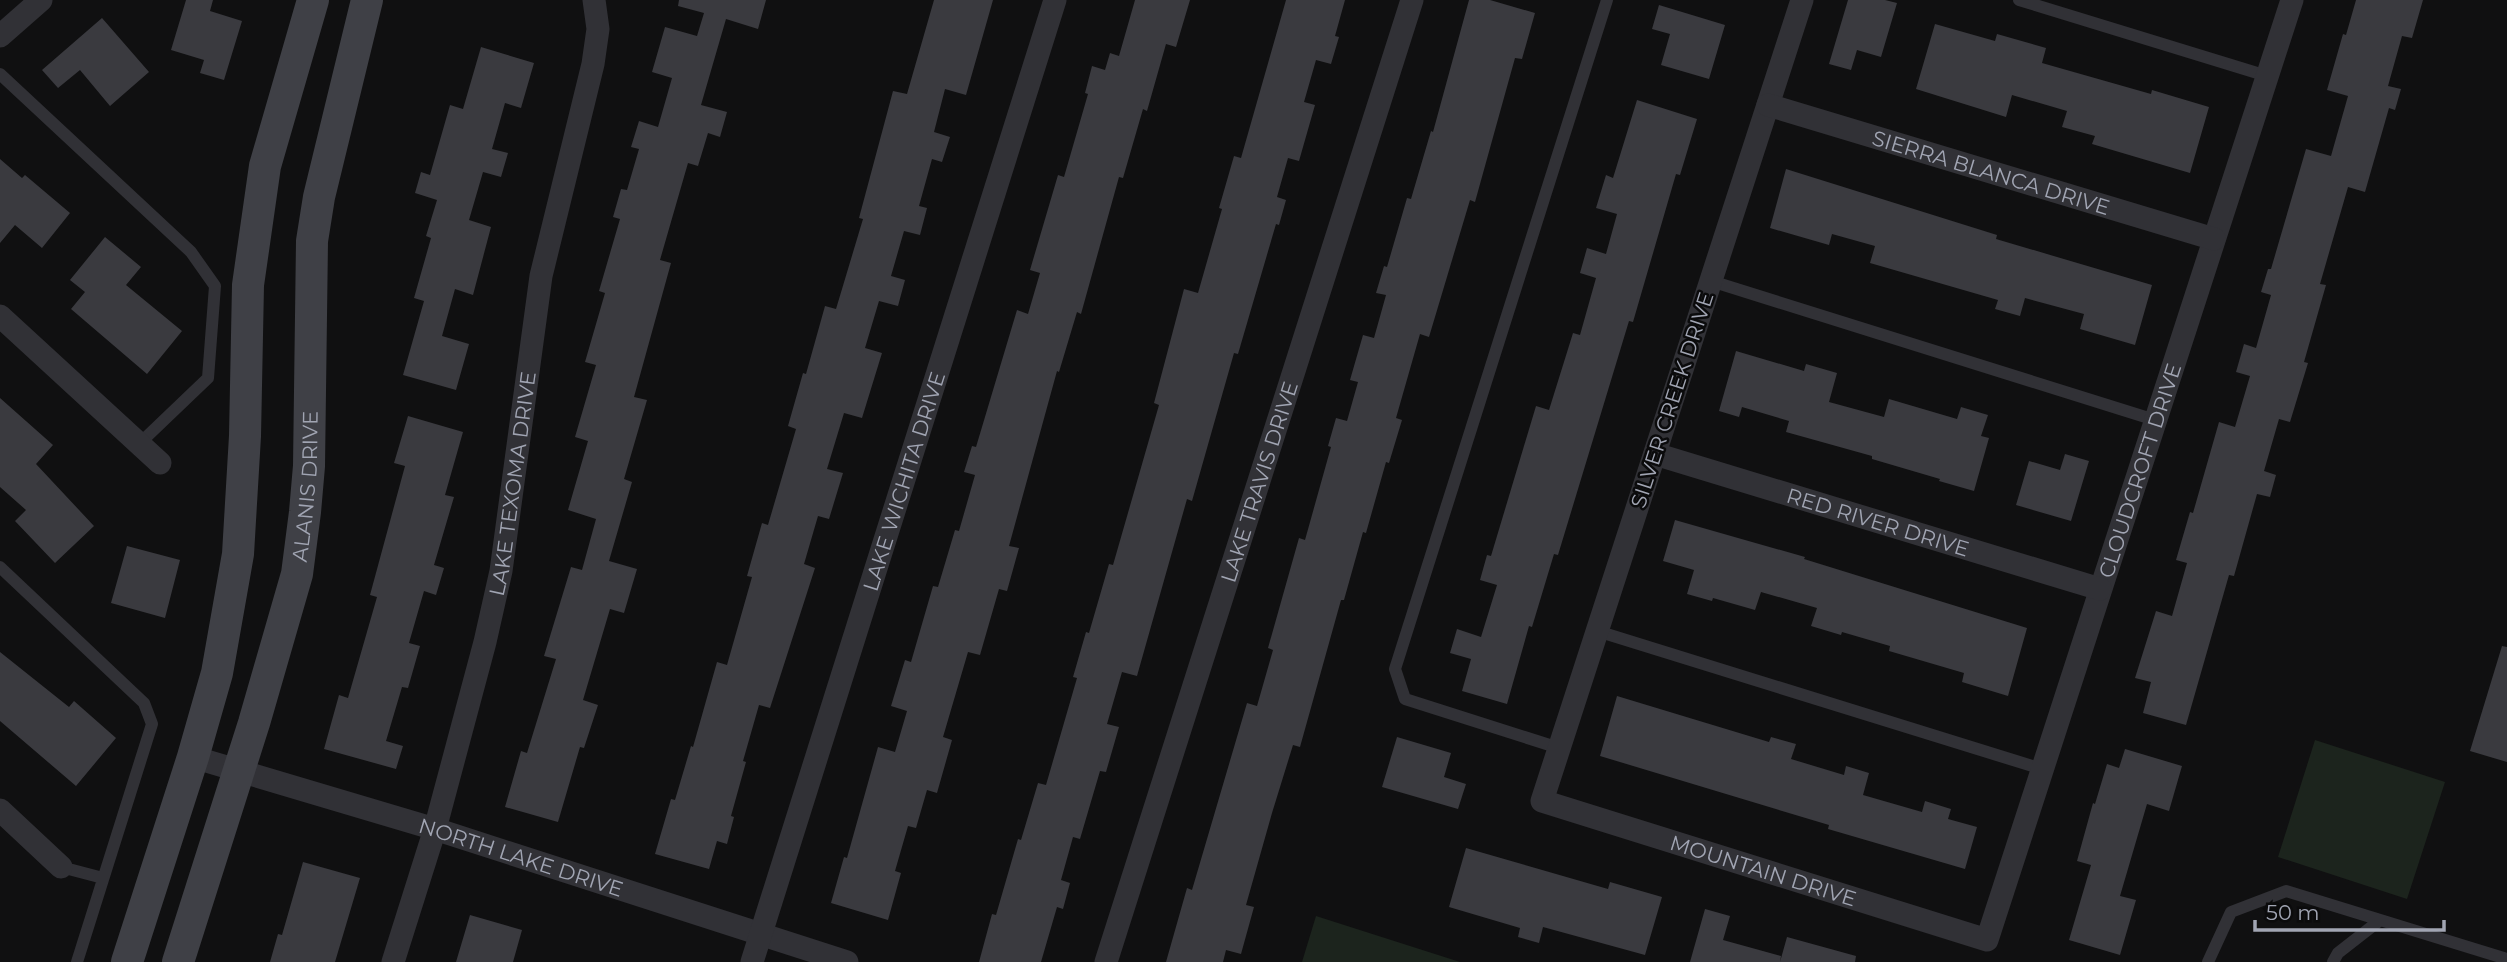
<svg xmlns="http://www.w3.org/2000/svg" width="2507" height="962" viewBox="0 0 2507 962" font-family="Montserrat,sans-serif">
<rect width="100%" height="100%" fill="#101011"/>
<!-- green -->
<path fill="#1c241d" d="M2315,740L2445,782L2407,899L2278,857Z
M1316,916L1460,962H1302Z"/>
<!-- building -->
<path fill="#3a3a3f" d="M186,0H213L210,11L242,21L224,80L200,73L204,60L171,50Z
M679,0H766L758,29L726,19L701,105L727,112L720,137L708,133L698,166L688,163L660,260L671,263L634,397L647,400L624,479L632,482L609,561L637,569L624,613L610,609L583,700L598,705L584,748L580,747L558,822L505,807L521,751L527,753L556,659L544,656L571,567L582,570L596,519L568,510L588,441L575,437L596,365L585,362L605,293L599,291L620,219L613,217L621,189L627,190L639,149L631,147L639,121L658,127L672,78L652,72L665,27L697,36L704,13L678,6Z
M934,0H993L966,95L945,89L934,132L950,137L942,162L932,159L919,206L927,208L920,235L904,231L891,276L905,280L898,306L879,301L865,348L882,353L862,418L844,413L827,469L843,473L829,519L818,516L804,564L815,568L770,708L759,705L743,761L746,762L731,816L734,817L727,844L717,841L709,869L655,854L671,799L675,800L691,746L693,747L717,662L727,665L752,577L747,576L762,523L768,525L796,429L788,426L803,373L806,374L825,306L836,309L863,219L859,218L893,91L907,94Z
M1135,0H1190L1176,47L1166,44L1147,111L1143,109L1123,178L1119,177L1081,314L1077,312L1059,372L1057,371L1009,546L1019,548L1007,591L999,589L980,655L968,652L943,737L952,740L937,793L927,790L916,828L908,826L895,871L901,873L888,920L831,903L844,857L847,858L878,747L895,752L907,711L891,706L905,660L911,662L933,586L938,587L955,530L959,531L975,475L964,472L972,446L976,447L1017,310L1028,314L1040,273L1030,270L1058,175L1064,177L1088,94L1085,93L1092,66L1105,70L1110,53L1119,56Z
M1286,0H1345L1335,36L1339,37L1331,64L1316,60L1304,102L1315,105L1299,161L1288,158L1277,197L1286,200L1279,225L1276,224L1238,354L1234,353L1192,501L1187,499L1137,676L1122,672L1107,724L1119,727L1106,772L1100,771L1080,839L1073,837L1061,880L1070,883L1063,909L1057,907L1041,962H979L992,914L996,915L1018,839L1021,840L1038,783L1046,785L1077,678L1073,677L1086,632L1089,633L1109,564L1113,565L1159,405L1154,403L1184,289L1198,293L1222,209L1219,208L1234,156L1241,158Z
M1469,0H1490L1535,13L1522,59L1515,58L1475,202L1470,200L1429,337L1420,334L1396,418L1402,420L1389,463L1386,462L1366,533L1363,532L1344,600H1341L1300,747L1293,745L1272,813L1246,905L1254,907L1241,954L1226,950L1223,962H1166L1187,888L1192,890L1247,703L1257,706L1273,650L1268,648L1299,538L1305,540L1331,447L1328,446L1336,418L1347,421L1358,382L1350,380L1363,335L1374,338L1386,295L1376,293L1384,266L1387,267L1407,198L1411,199L1431,131L1433,132Z
M1848,0H1885L1897,3L1881,57L1857,50L1851,70L1829,64Z
M2356,0H2423L2412,38L2402,36L2388,86L2401,89L2395,110L2389,108L2365,192L2348,187L2320,284L2326,285L2304,362L2308,363L2290,422L2279,419L2264,471L2276,475L2270,497L2257,494L2234,576L2229,575L2186,725L2143,713L2151,682L2135,678L2156,611L2172,616L2187,563L2176,560L2190,512L2193,513L2219,422L2235,427L2250,376L2236,372L2244,344L2256,348L2271,295L2261,292L2268,269H2271L2306,149L2331,156L2348,96L2327,90L2343,34L2346,35Z
M1659,5L1725,25L1709,79L1661,65L1670,34L1652,29Z
M102,18L149,72L110,106L80,70L58,88L42,70Z
M1935,24L1995,41L1997,34L2046,48L2042,63L2151,94L2152,90L2209,107L2190,173L2092,144L2095,136L2062,127L2067,111L2012,95L2006,117L1916,89Z
M481,47L534,63L521,108L505,103L492,149L508,153L501,177L483,172L469,220L491,227L473,295L455,289L442,336L469,344L456,390L403,375L424,301L414,298L431,238L426,236L437,200L415,193L421,172L430,175L450,105L463,109Z
M1637,100L1697,119L1680,175L1676,174L1633,322L1629,321L1558,555L1554,554L1532,627L1529,626L1507,704L1462,691L1471,659L1450,653L1457,629L1481,637L1497,585L1480,580L1487,555L1491,556L1536,406L1549,410L1573,333L1580,335L1596,278L1580,273L1587,248L1606,254L1617,214L1596,208L1606,175L1613,178Z
M0,159L22,178L25,175L70,213L42,248L15,225L0,243Z
M1786,169L1997,235L1996,239L2152,285L2135,345L2080,329L2084,314L2025,298L2020,316L1995,309L1998,300L1870,263L1875,246L1832,234L1829,245L1770,228Z
M105,237L141,267L126,285L182,331L147,374L71,309L85,292L70,280Z
M1736,351L1804,371L1806,364L1837,373L1829,402L1884,417L1889,399L1957,419L1961,407L1988,415L1981,436L1989,438L1974,491L1939,481L1940,479L1872,459V456L1786,432L1789,421L1742,407L1739,417L1719,411Z
M0,398L53,445L36,464L94,526L55,563L15,521L26,510L0,487Z
M408,416L463,432L445,495L454,497L434,565L444,568L436,595L424,591L409,643L420,646L408,688L402,687L386,741L403,746L396,769L324,749L339,695L348,698L377,597L370,595L405,466L394,463Z
M2065,454L2089,461L2071,521L2016,505L2029,461L2060,470Z
M1675,520L1805,557L1804,559L2027,628L2008,696L1962,682L1964,673L1889,651L1890,646L1842,632L1841,635L1811,626L1817,608L1761,592L1755,610L1713,598L1712,601L1687,594L1694,570L1663,561Z
M127,546L180,560L165,618L111,603Z
M2502,646L2507,647V762L2470,751Z
M0,652L69,707L74,701L116,738L76,786L0,721Z
M1617,696L1769,742L1771,737L1796,744L1791,759L1844,775L1846,766L1869,773L1863,795L1922,812L1925,801L1951,809L1948,819L1977,827L1965,869L1828,829L1829,825L1600,756Z
M1397,737L1451,753L1444,777L1466,784L1458,809L1382,787Z
M2125,749L2182,766L2169,811L2147,804L2120,896L2136,900L2120,955L2069,940L2091,865L2077,861L2093,803L2095,804L2107,764L2119,768Z
M1466,848L1608,889L1610,882L1662,897L1645,955L1543,927L1539,943L1518,937L1520,928L1449,907Z
M303,862L360,878L335,962H270L278,934L282,935Z
M1705,909L1730,916L1723,940L1781,956L1780,962L1787,937L1856,956L1855,962H1690Z
M470,915L522,930L513,962H456Z"/>
<g fill="none" stroke-linecap="round" stroke-linejoin="round">
<!-- lane -->
<path stroke="#313136" stroke-width="12" d="M2019,0L2267,76
M0,74L191,252L215,286L208,378L139,444
M1711,281L2155,420
M0,567L144,703L152,724L77,962
M1597,631L2042,769
M1559,748L1405,699L1395,669L1607,0
M61,867L103,878
M2208,962L2231,912L2286,891L2507,959
M2333,962L2338,953L2379,921"/>
<!-- street -->
<g stroke="#313136" stroke-width="23">
<path id="s1" d="M1802,0L1542,801L1987,940L2292,0"/>
<path d="M0,36L41,0"/>
<path id="s2" d="M1768,105L2214,239"/>
<path d="M0,316L160,463"/>
<path id="s3" d="M1655,454L2100,589"/>
<path id="s4" d="M193,757L435,829L847,962"/>
<path d="M0,810L61,867"/>
<path id="s5" d="M393,962L435,829L485,642L501,571L541,276L593,64L598,29L594,0"/>
<path id="s6" d="M752,962L1055,0"/>
<path id="s7" d="M1106,962L1412,0"/>
</g>
<!-- secondary -->
<g stroke="#3f4046" stroke-width="32">
<path d="M127,962L193,757L217,673L238,554L245,436L248,285L265,166L313,0"/>
<path id="s8" d="M178,962L254,723L297,574L305,512L309,466L312,241L319,197L367,0"/>
</g>
</g>
<g text-anchor="middle" dominant-baseline="central" stroke-width="5" stroke-linejoin="round" paint-order="stroke">
<!-- street labels -->
<g font-size="21" fill="#a1a5b3" stroke="#0b0b0c">
<text stroke="none"><textPath href="#s2" startOffset="233">SIERRA BLANCA DRIVE</textPath></text>
<text transform="translate(1672 400) rotate(-72)">SILVER CREEK DRIVE</text>
<text stroke="none"><textPath href="#s1" startOffset="1802">CLOUDCROFT DRIVE</textPath></text>
<text stroke="none"><textPath href="#s6" startOffset="504">LAKE WICHITA DRIVE</textPath></text>
<text stroke="none"><textPath href="#s7" startOffset="504">LAKE TRAVIS DRIVE</textPath></text>
<text stroke="none"><textPath href="#s5" startOffset="494">LAKE TEXOMA DRIVE</textPath></text>
<text stroke="none"><textPath href="#s8" startOffset="494">ALANIS DRIVE</textPath></text>
<text stroke="none"><textPath href="#s3" startOffset="233">RED RIVER DRIVE</textPath></text>
<text stroke="none"><textPath href="#s4" startOffset="343">NORTH LAKE DRIVE</textPath></text>
<text stroke="none"><textPath href="#s1" startOffset="1074">MOUNTAIN DRIVE</textPath></text>
</g>
</g>
<!-- scale -->
<path d="M2255 920v10h189v-10" fill="none" stroke="#a1a5b3" stroke-width="3.5"/>
<text x="2266" y="920" font-size="21" fill="#a1a5b3" stroke="#0b0b0c" stroke-width="5" paint-order="stroke">50 m</text>
</svg>
